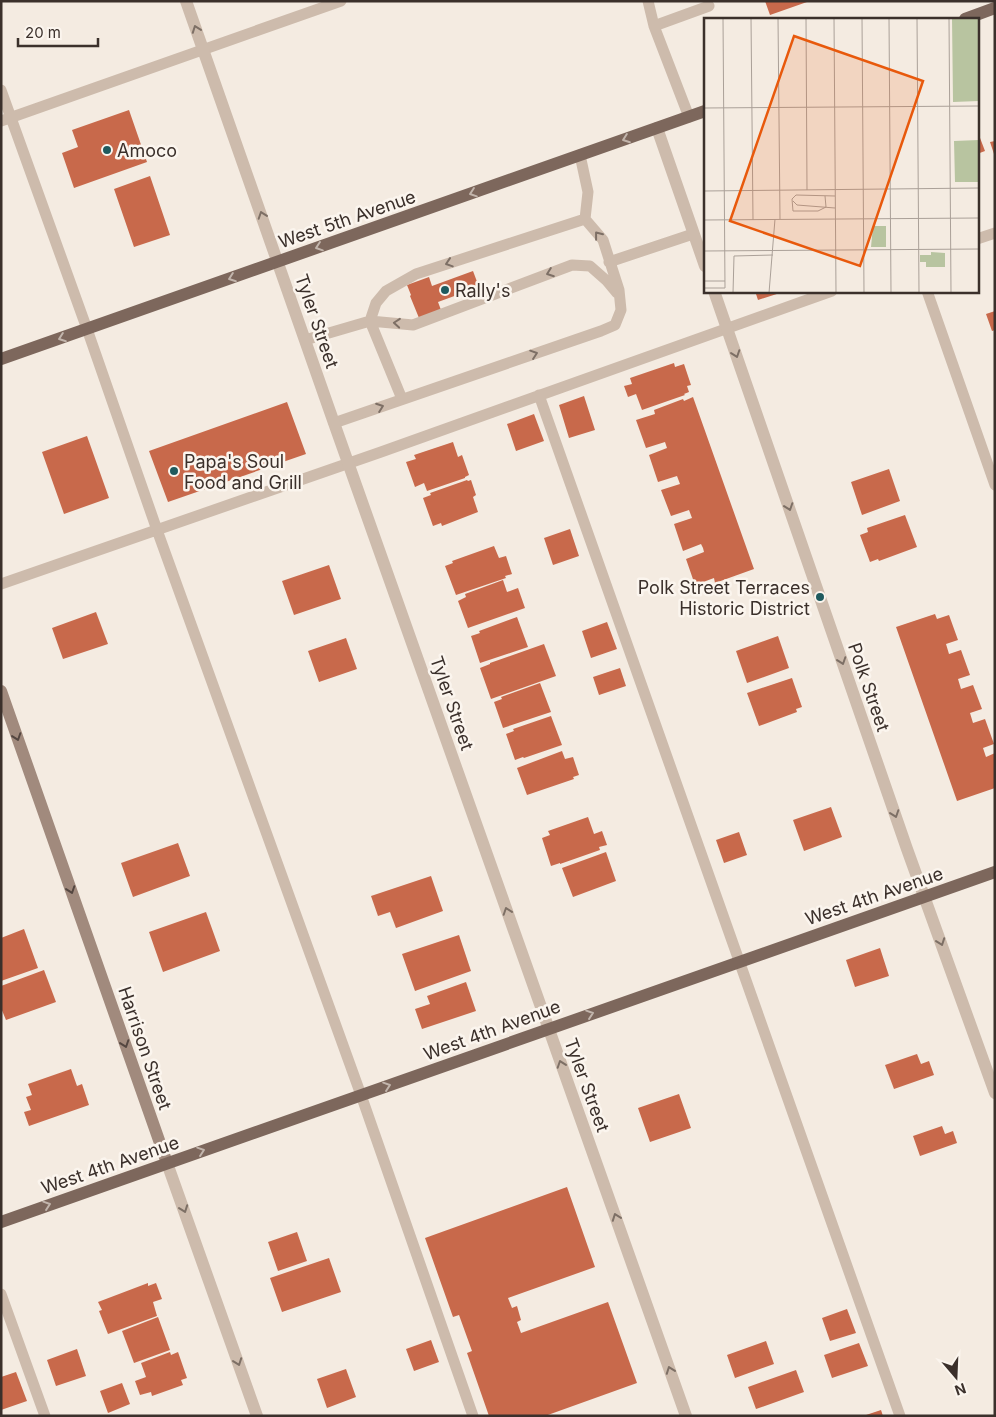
<svg xmlns="http://www.w3.org/2000/svg" width="996" height="1417" viewBox="0 0 996 1417" font-family="Inter,sans-serif">
<rect width="100%" height="100%" fill="#f4ebe1"/>
<!-- building -->
<path fill="#c8694b" d="M765,1H807V2L770,15Z
M129,110L147,162L74,188L62,153L78,147L72,130Z
M977,130L985,151L977,154Z
M995,141V154H994L990,142Z
M150,176L170,235L134,247L114,189Z
M473,271L479,287L438,302L441,310L419,318L410,296L411,295L407,285L429,277L432,286Z
M755,291H783V292L758,300Z
M995,311V330L992,331L986,314Z
M674,363L675,367L684,364L691,385L687,386L689,392L684,394L685,395L642,410L636,394L628,397L624,386L632,384L630,378Z
M584,396L595,430L569,438L559,405Z
M693,397L754,569L715,583L714,578L695,585L686,559L704,552L703,548L701,544L683,551L674,524L692,518L689,510L671,516L661,490L680,484L677,476L658,482L649,455L667,448L665,442L646,448L636,420L655,414L654,410L683,399L684,401Z
M287,402L306,454L168,502L149,451Z
M534,414L544,441L516,451L507,424Z
M87,436L109,498L64,514L42,452Z
M453,442L458,457L462,455L469,475L465,477V478L427,491L424,483L415,487L406,462L416,459L414,455Z
M889,469L900,501L862,515L851,482Z
M467,480L468,481L471,480L476,495L473,497L478,512L442,526L441,523L433,526L423,498L431,495L430,493Z
M905,515L917,547L879,561L878,559L870,562L860,535L868,532L867,528Z
M570,529L579,556L553,565L544,538Z
M494,546L499,558L506,556L512,574L505,576L506,578L456,595L445,566L453,563L452,561Z
M329,565L341,599L294,615L282,581Z
M503,580L507,592L518,588L525,608L468,628L458,601L466,597L465,594Z
M96,612L108,644L63,659L52,628Z
M935,614L937,619L949,615L958,640L946,644L949,654L961,650L970,675L958,679L961,689L973,685L982,709L970,713L973,723L985,719L994,744L983,748L986,757L995,753V788L957,801L896,627Z
M517,617L528,647L480,663L471,636L480,633L479,631Z
M607,622L617,649L591,658L582,631Z
M778,636L789,668L747,683L736,651Z
M346,638L357,669L319,682L308,651Z
M544,644L556,676L491,699L480,668L490,664V663Z
M620,668L626,686L599,695L593,677Z
M792,678L802,707L796,709L797,712L759,726L747,693Z
M540,683L551,712L503,728L494,702L502,699L501,697Z
M551,716L562,745L524,758L523,757L515,760L506,734L514,731L513,729Z
M562,751L565,759L573,757L579,775L573,777L574,779L527,795L517,768Z
M831,807L842,837L804,851L793,820Z
M588,817L594,834L602,831L607,845L599,847L600,850L560,864V863L551,866L542,838L550,835L548,831Z
M739,832L747,855L724,863L716,840Z
M178,843L190,876L133,897L121,863Z
M606,852L616,881L573,897L562,868Z
M431,876L443,911L396,928L390,912L378,916L371,896Z
M206,912L220,951L163,972L149,932Z
M24,929L38,968L1,981V938Z
M459,935L471,971L415,991L402,954Z
M880,948L889,976L855,987L846,960Z
M44,970L56,1002L6,1020L1,1008V986Z
M466,982L476,1011L422,1029L415,1009L430,1004L427,996Z
M917,1054L921,1064L929,1061L934,1075L894,1089L885,1065Z
M71,1069L77,1086L82,1084L89,1105L29,1126L24,1112L31,1110L26,1097L32,1095L28,1084Z
M679,1094L691,1128L650,1142L638,1108Z
M942,1126L945,1134L953,1131L957,1143L920,1156L913,1136Z
M567,1187L595,1267L508,1298L512,1308L517,1306L521,1320L517,1322L521,1333L608,1302L637,1383L545,1416H489L467,1353L472,1351L459,1315L453,1317L425,1238Z
M297,1232L307,1261L278,1271L268,1242Z
M329,1258L341,1292L282,1312L270,1278Z
M148,1283V1286L156,1283L162,1299L153,1302L157,1316L108,1334L99,1311L102,1310L98,1302Z
M847,1309L856,1333L830,1341L822,1318Z
M158,1317L170,1350L134,1363L122,1331Z
M431,1340L439,1362L414,1371L406,1349Z
M766,1341L774,1364L735,1378L727,1355Z
M859,1343L868,1366L832,1378L824,1355Z
M77,1349L86,1376L56,1386L47,1360Z
M170,1352L171,1355L178,1352L187,1378L181,1380L183,1385L152,1396L151,1392L140,1395L135,1381L146,1377L141,1363Z
M346,1369L356,1397L327,1408L317,1379Z
M796,1370L804,1392L756,1409L748,1387Z
M16,1372L27,1401L1,1410V1377Z
M122,1383L130,1404L108,1413L100,1391Z
M881,1410L883,1416H866V1415Z"/>
<g fill="none" stroke-linecap="round" stroke-linejoin="round">
<!-- lane -->
<path stroke="#cdbbac" stroke-width="11" d="M648,1L654,26L689,117
M654,26L709,6
M1,90L87,329L157,530L361,1095L473,1416
M1,121L341,1
M580,155L588,192L585,219
M977,239L995,233
M609,262L693,234
M927,291L995,485
M305,340L370,321L413,325L572,265L590,266L607,281L617,293
M539,395L900,1416
M334,423L601,331L615,325L621,310L619,290L603,240L585,219L416,274L386,291L376,303L370,321L402,399
M1,584L381,452L832,291
M1,1294L45,1416"/>
<!-- street -->
<path stroke="#cdbbac" stroke-width="12" d="M186,1L334,423L686,1416
M657,128L705,266
M714,291L907,849L995,1093
M167,1163L257,1416"/>
<!-- secondary -->
<path stroke="#a18a7d" stroke-width="12" d="M1,691L167,1163"/>
<!-- primary -->
<path stroke="#7d675c" stroke-width="12" d="M965,19L995,8
M1,359L705,111
M1,1222L995,872"/>
</g>
<!-- one-way arrows -->
<defs><path id="oneway-chevron" d="M-2-3.5L2.5 0L-2 3.5" fill="none" stroke-width="1.6" stroke-linecap="round" stroke-linejoin="round" transform="scale(1.25)"/></defs>
<g stroke="#7d6f65">
<use href="#oneway-chevron" transform="translate(196 29) rotate(-110)"/>
<use href="#oneway-chevron" transform="translate(262 215) rotate(-109)"/>
<use href="#oneway-chevron" transform="translate(598 235) rotate(-128)"/>
<use href="#oneway-chevron" transform="translate(449 263) rotate(162)"/>
<use href="#oneway-chevron" transform="translate(550 273) rotate(160)"/>
<use href="#oneway-chevron" transform="translate(397 323) rotate(-175)"/>
<use href="#oneway-chevron" transform="translate(534 354) rotate(-19)"/>
<use href="#oneway-chevron" transform="translate(736 354) rotate(71)"/>
<use href="#oneway-chevron" transform="translate(380 407) rotate(-20)"/>
<use href="#oneway-chevron" transform="translate(789 507) rotate(71)"/>
<use href="#oneway-chevron" transform="translate(842 661) rotate(71)"/>
<use href="#oneway-chevron" transform="translate(895 814) rotate(71)"/>
<use href="#oneway-chevron" transform="translate(507 911) rotate(-109)"/>
<use href="#oneway-chevron" transform="translate(941 942) rotate(70)"/>
<use href="#oneway-chevron" transform="translate(561 1064) rotate(-109)"/>
<use href="#oneway-chevron" transform="translate(184 1209) rotate(70)"/>
<use href="#oneway-chevron" transform="translate(616 1217) rotate(-110)"/>
<use href="#oneway-chevron" transform="translate(238 1362) rotate(70)"/>
<use href="#oneway-chevron" transform="translate(670 1370) rotate(-110)"/>
</g>
<g stroke="#c2b5ac">
<use href="#oneway-chevron" transform="translate(626 139) rotate(160)"/>
<use href="#oneway-chevron" transform="translate(473 193) rotate(161)"/>
<use href="#oneway-chevron" transform="translate(319 247) rotate(161)"/>
<use href="#oneway-chevron" transform="translate(232 278) rotate(160)"/>
<use href="#oneway-chevron" transform="translate(62 338) rotate(160)"/>
<use href="#oneway-chevron" transform="translate(590 1014) rotate(-19)"/>
<use href="#oneway-chevron" transform="translate(387 1086) rotate(-19)"/>
<use href="#oneway-chevron" transform="translate(201 1151) rotate(-19)"/>
<use href="#oneway-chevron" transform="translate(47 1205) rotate(-19)"/>
</g>
<g stroke="#544640">
<use href="#oneway-chevron" transform="translate(17 737) rotate(71)"/>
<use href="#oneway-chevron" transform="translate(71 890) rotate(71)"/>
<use href="#oneway-chevron" transform="translate(125 1044) rotate(71)"/>
</g>
<!-- markers -->
<g fill="#1f5a5e" stroke="#fbf5ee" stroke-width="2">
<circle cx="107" cy="150" r="5"/>
<circle cx="445" cy="290" r="5"/>
<circle cx="174" cy="471" r="5"/>
<circle cx="820" cy="597" r="5"/>
</g>
<g text-anchor="middle" dominant-baseline="central" stroke-width="5" stroke-linejoin="round" paint-order="stroke">
<!-- poi labels -->
<g font-size="18" fill="#3b302b" stroke="#fbf5ee" text-anchor="start">
<text x="117" y="150">Amoco</text>
<text x="455" y="290">Rally's</text>
<text x="184" y="461">Papa's Soul<tspan x="184" dy="21">Food and Grill</tspan></text>
<text x="810" y="587" text-anchor="end">Polk Street Terraces<tspan x="810" dy="21">Historic District</tspan></text>
</g>
<!-- street labels -->
<g font-size="18" fill="#3b302b" stroke="#fbf5ee">
<text transform="translate(347 219) rotate(-19)">West 5th Avenue</text>
<text transform="translate(317 321) rotate(71)">Tyler Street</text>
<text transform="translate(869 687) rotate(71)">Polk Street</text>
<text transform="translate(452 703) rotate(71)">Tyler Street</text>
<text transform="translate(874 896) rotate(-19)">West 4th Avenue</text>
<text transform="translate(492 1030) rotate(-20)">West 4th Avenue</text>
<text transform="translate(145 1048) rotate(71)">Harrison Street</text>
<text transform="translate(587 1085) rotate(70)">Tyler Street</text>
<text transform="translate(110 1165) rotate(-19)">West 4th Avenue</text>
</g>
</g>
<!-- overview -->
<g transform="translate(704 18)">
<rect width="275" height="275" fill="#f4ebe1"/>
<path d="M248,0H275V83L249,84ZM275,122V164H251L250,123ZM169,208H182V229H167ZM227,234L241,235V249H222V244H216V237H227Z" fill="#b8c4a0"/>
<path fill="none" stroke="#aaa098" stroke-width="1" d="M47,0L49,202M74,0L76,201M102,0L103,172M130,0L132,275M158,0L160,275M185,0L187,275M213,0L215,275M245,0L247,275M0,90L275,88M0,173L275,170M88,181L89,193H114L122,189L121,178M88,181L92,177L131,178M89,183L93,187L131,190M0,202L275,200M0,233L275,231M0,263H21M0,270H21L19,0M29,275L30,238L69,237M65,275L71,201"/>
<path fill="#e8590c" fill-opacity="0.15" stroke="#e8590c" stroke-width="2.5" d="M90,18L219,63L156,248L26,203Z"/>
<rect width="275" height="275" fill="none" stroke="#3b302b" stroke-width="2.5"/>
</g>
<!-- border -->
<rect width="996" height="1417" fill="none" stroke="#3b302b" stroke-width="5"/>
<!-- north arrow -->
<g transform="translate(956 1377) rotate(161)" stroke="#fbf5ee" stroke-width="4" paint-order="stroke">
<path d="M0-4L9 19L0 12L-9 19Z" fill="#3b302b"/>
<text y="-8" font-size="14" font-weight="bold" text-anchor="middle" fill="#3b302b">N</text>
</g>
<!-- scale -->
<path d="M18 38v8h80v-8" fill="none" stroke="#3b302b" stroke-width="2.5"/>
<text x="25" y="38" font-size="15" fill="#3b302b" stroke="#fbf5ee" stroke-width="4" paint-order="stroke">20 m</text>
</svg>
